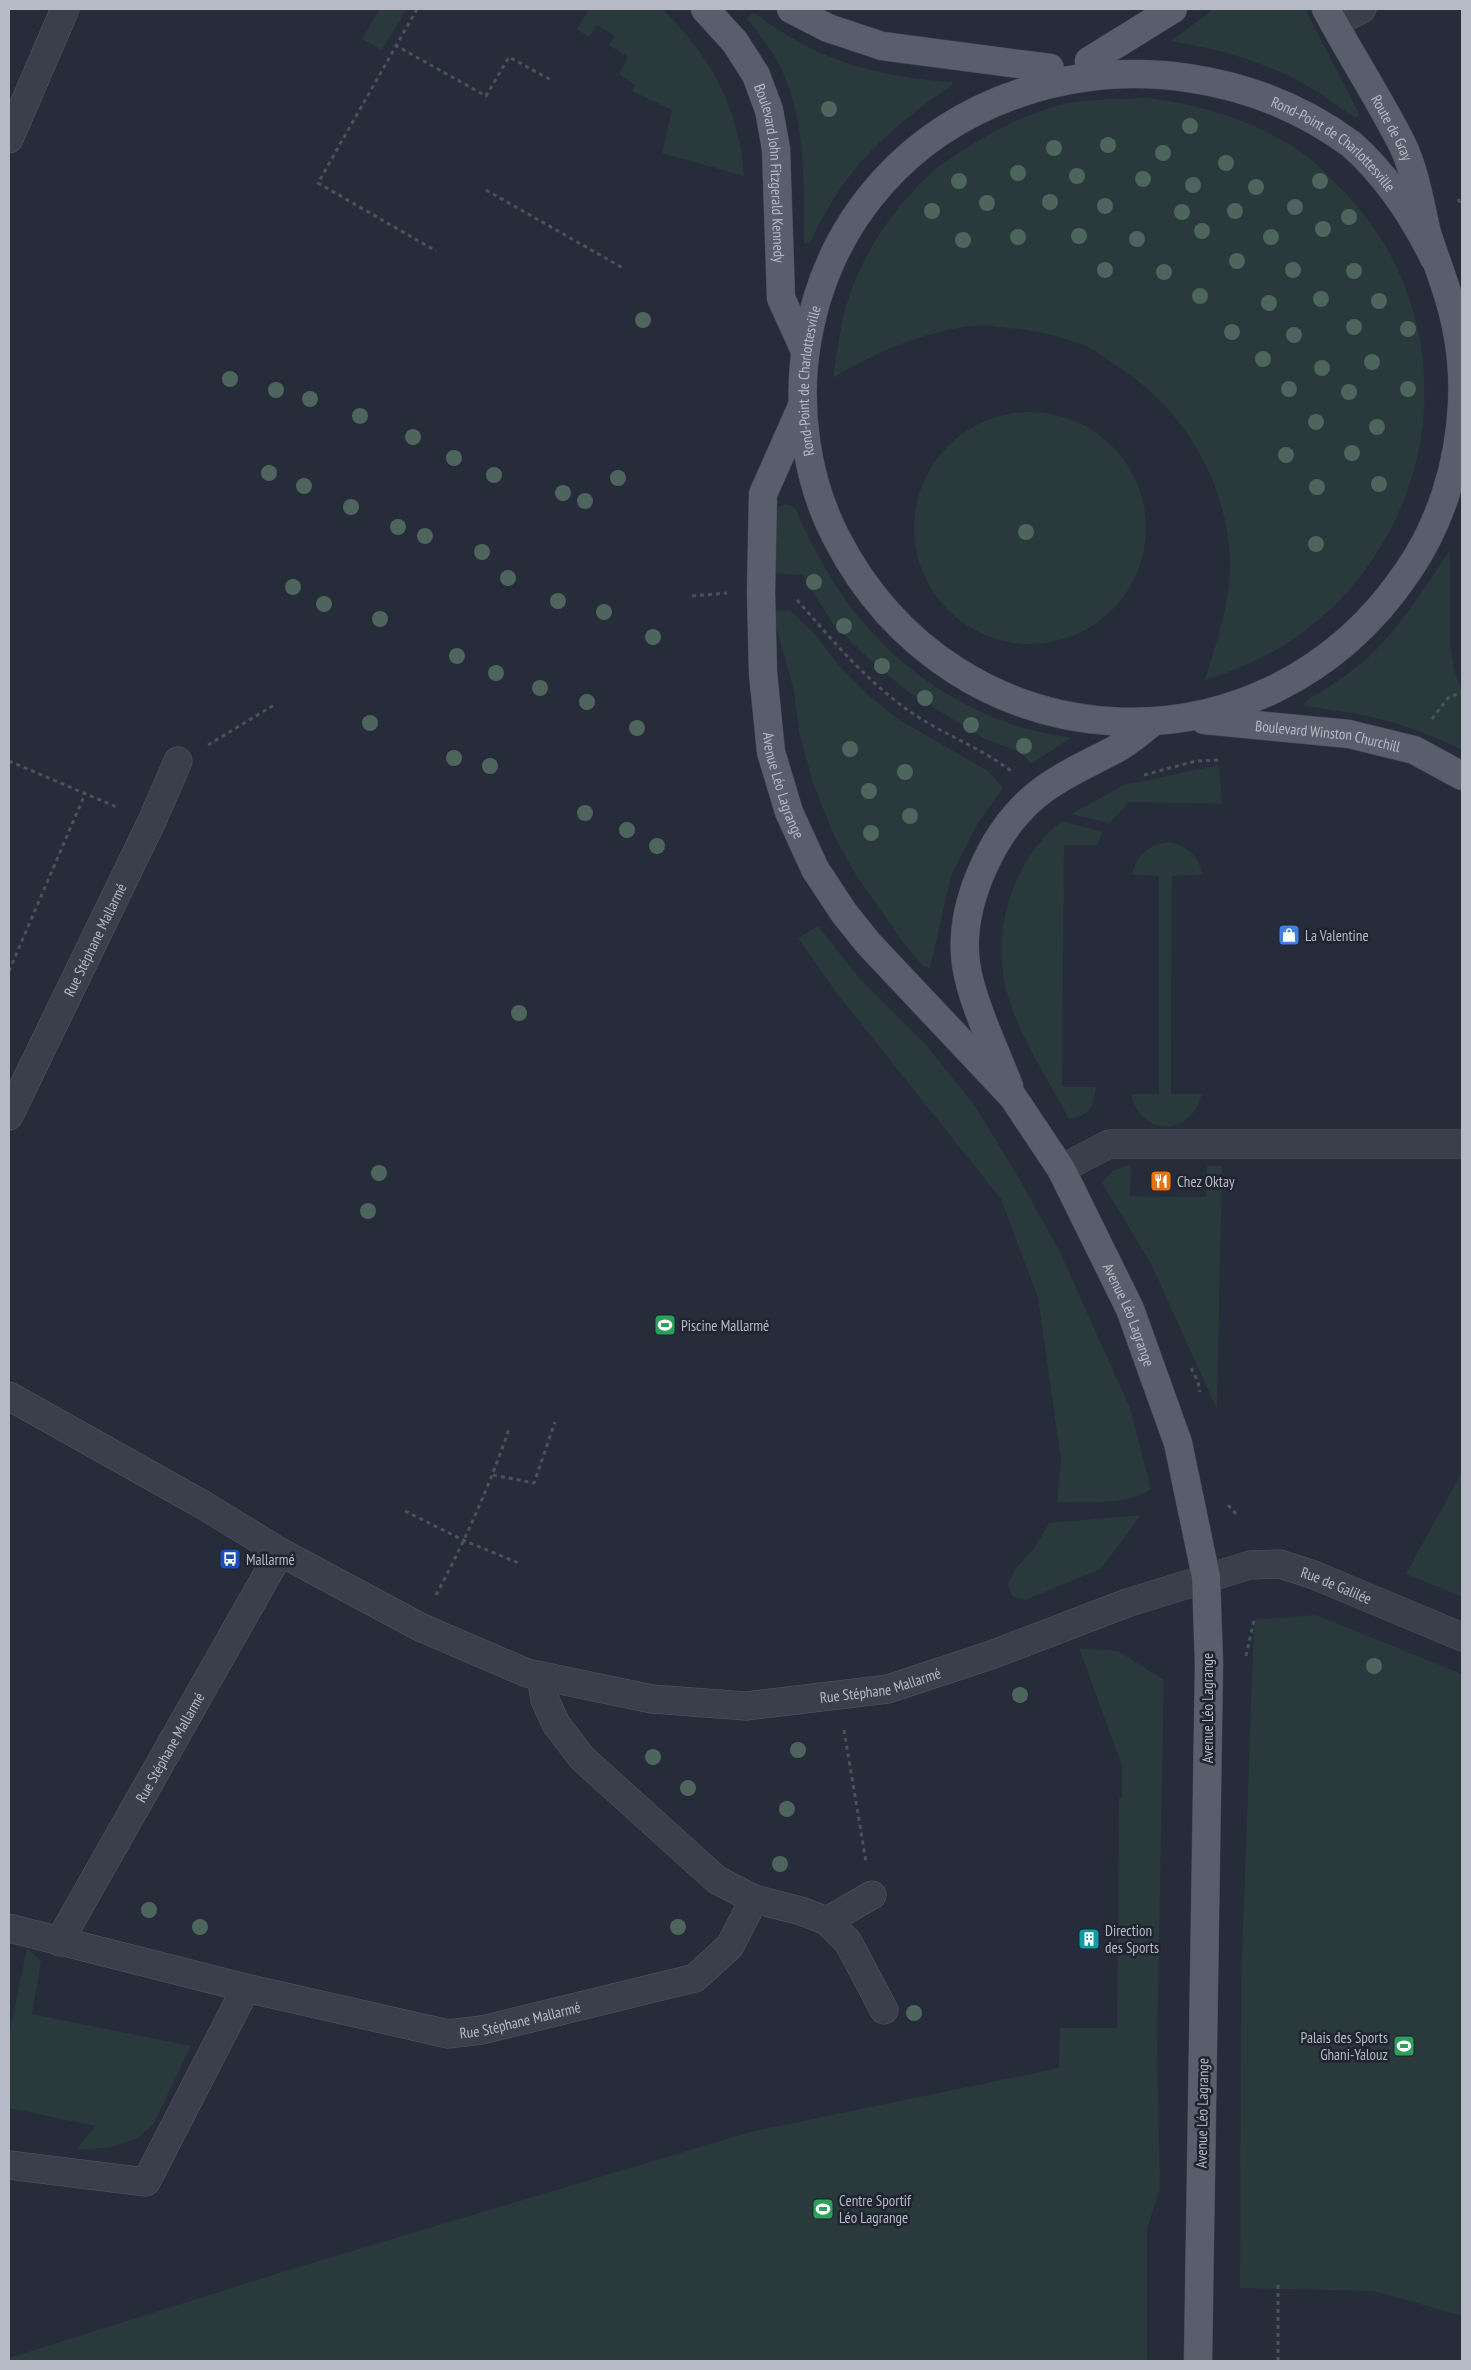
<svg xmlns="http://www.w3.org/2000/svg" width="1471" height="2370" viewBox="0 0 1471 2370" font-family="'PT Sans Narrow',sans-serif">
<rect width="100%" height="100%" fill="#262c3a"/>
<g fill="#29393c">
<path d="M 380,9 L 407,9 L 382,50 L 362,39 Z"/>
<path d="M 586,9 L 662,9 C 710,54 740,110 744,176 L 662,153 L 672,110 L 632,91 L 635,85 L 619,74 L 628,57 L 609,45 L 615,36 L 597,25 L 589,37 L 577,29 L 588,10 Z"/>
<path d="M 1214,9 L 1305,9 L 1360,115 L 1355,118 C 1337,106 1319,92 1300,82 C 1260,60 1216,49 1171,41 Z"/>
<path d="M 753,12 C 818,61 871,76 951,82 L 953,85 C 920,107 887,132 861,162 C 840,186 823,215 809,244 L 804,243 C 804,188 806,132 786,80 C 777,57 762,37 747,19 Z"/>
<path d="M 1146,98 C 1202,104 1255,121 1303,153 C 1314,161 1324,172 1334,182 C 1435,276 1453,429 1381,546 C 1341,613 1280,658 1205,680 C 1216,643 1230,604 1230,565 C 1229,483 1183,407 1114,364 C 1105,358 1095,350 1085,346 C 1061,336 1034,330 1008,328 C 996,327 982,324 970,326 C 920,333 876,352 833,378 C 836,358 839,337 843,318 C 857,259 895,202 942,164 C 951,157 963,151 973,144 C 1005,124 1044,106 1082,101 C 1103,99 1125,99 1146,98 Z"/>
<circle cx="1030" cy="528" r="116"/>
<path d="M 785,504 L 791,505 L 796,510 C 841,613 904,685 1011,724 C 1030,731 1051,733 1071,738 L 1031,764 L 1020,752 L 985,739 L 907,691 L 869,659 L 833,624 L 802,575 L 773,573 L 774,514 L 778,507 Z"/>
<path d="M 1450,550 L 1450,641 L 1454,670 L 1462,691 L 1462,750 C 1407,722 1364,714 1304,706 L 1303,703 C 1327,688 1351,673 1372,654 C 1403,623 1426,586 1450,550 Z"/>
<path d="M 790,610 L 815,634 L 839,666 L 867,694 L 898,719 L 988,771 L 1003,788 L 978,823 L 951,876 L 930,968 L 923,966 L 902,941 L 856,875 L 834,836 L 813,783 L 799,732 L 794,691 L 772,611 Z"/>
<path d="M 1219,765 L 1222,804 L 1129,802 L 1110,823 L 1071,814 L 1124,785 Z"/>
<path d="M 1062,821 L 1102,832 L 1098,845 L 1064,845 L 1062,1087 L 1096,1087 C 1095,1106 1088,1117 1069,1119 C 1051,1085 1026,1046 1013,1011 C 987,946 1006,865 1062,821 Z"/>
<path d="M 1170,842 C 1189,847 1198,856 1203,875 L 1172,876 L 1171,1094 L 1202,1094 C 1191,1137 1141,1138 1131,1094 L 1159,1094 L 1159,876 L 1132,875 C 1137,854 1148,845 1170,842 Z"/>
<path d="M 818,926 L 860,979 L 926,1045 L 975,1106 L 1020,1180 L 1060,1252 L 1130,1408 L 1151,1489 C 1126,1507 1086,1501 1057,1502 L 1061,1461 L 1038,1298 L 1001,1199 L 838,995 L 798,938 Z"/>
<path d="M 1131,1164 L 1130,1196 L 1206,1197 L 1207,1166 L 1222,1166 L 1217,1409 L 1150,1262 L 1102,1183 L 1112,1171 Z"/>
<path d="M 1462,1472 L 1462,1597 L 1406,1574 Z"/>
<path d="M 1141,1515 L 1101,1569 L 1025,1600 L 1012,1596 L 1008,1584 L 1015,1569 L 1033,1550 L 1049,1523 Z"/>
<path d="M 1316,1615 L 1462,1674 L 1462,2316 L 1374,2291 L 1240,2288 L 1241,1984 L 1254,1620 Z"/>
<path d="M 1079,1648 L 1118,1651 L 1164,1680 L 1157,2048 L 1160,2189 L 1147,2229 L 1147,2361 L 9,2361 L 9,2358 L 292,2269 L 750,2132 L 1059,2068 L 1060,2028 L 1117,2028 L 1119,1798 L 1122,1797 L 1122,1766 Z"/>
<path d="M 27,1948 L 41,1961 L 32,2014 L 191,2046 L 153,2125 L 136,2139 L 108,2148 L 77,2149 L 95,2126 L 9,2108 L 9,2035 Z"/>
</g>
<g fill="none" stroke-linecap="round" stroke-linejoin="round">
<g stroke="#525763" stroke-width="29">
<g id="minor">
<path d="M 1334,23 L 1362,9"/>
<path d="M 9,139 L 65,9"/>
<path id="s1" d="M 9,1116 L 152,821 L 178,761"/>
<path d="M 1061,1169 L 1109,1144 L 1462,1144"/>
<path id="s2" d="M 9,1396 L 205,1506 L 280,1552 L 420,1627 L 527,1673 L 652,1699 L 746,1706 L 888,1689 L 991,1655 L 1127,1603 L 1250,1565 L 1280,1564 L 1314,1575 L 1462,1637"/>
<path d="M 541,1676 L 545,1700 L 556,1724 L 582,1758 L 717,1880 L 754,1899 L 801,1911 L 827,1921 L 848,1942 L 884,2010"/>
<path d="M 827,1921 L 872,1895"/>
<path id="s3" d="M 9,1928 L 246,1988 L 448,2034 L 482,2030 L 695,1978 L 730,1946 L 754,1899"/>
<path id="s4" d="M 59,1942 L 280,1552"/>
<path d="M 9,2165 L 146,2182 L 246,1988"/>
</g>
</g>
<g stroke="#434854" stroke-width="29">
<g id="major">
<path id="s5" d="M 705,9 L 735,42 L 756,75 L 769,110 L 776,149 L 781,298 L 805,351"/>
<path d="M 791,9 L 828,28 L 882,46 L 1050,68"/>
<path id="s6" d="M 1326,9 C 1350,54 1378,97 1401,142 C 1415,169 1420,204 1427,233 C 1433,252 1440,270 1446,289 C 1458,325 1464,367 1462,405 C 1459,464 1441,523 1408,571 C 1264,786 954,768 836,537 C 806,479 796,406 807,342 C 850,85 1154,0 1351,144 C 1387,176 1413,215 1434,258"/>
<path d="M 1089,61 L 1173,9"/>
<path id="s7" d="M 802,406 L 763,494 L 761,592 L 763,673 L 771,752 L 789,812 L 815,869 L 844,913 L 868,943 L 1013,1097 L 1061,1169 L 1130,1309 L 1178,1443 L 1206,1577 L 1209,1664 L 1198,2361"/>
<path id="s8" d="M 1204,720 L 1349,734 L 1414,750 L 1462,776"/>
<path d="M 1009,1086 C 995,1050 971,1000 966,964 C 958,907 991,834 1034,797 C 1059,776 1088,764 1116,749 C 1129,742 1141,731 1153,722"/>
</g>
</g>
<g stroke="#465459" stroke-width="3" stroke-dasharray="4 4" stroke-linecap="butt">
<path d="M 417,9 L 318,183 L 436,251"/>
<path d="M 395,45 L 486,96 L 509,57 L 553,81"/>
<path d="M 486,190 L 623,268"/>
<path d="M 1458,199 L 1462,207"/>
<path d="M 692,596 L 727,593"/>
<path d="M 797,600 C 833,641 867,682 912,713 C 944,735 980,747 1011,771"/>
<path d="M 1432,719 L 1448,698 L 1462,692"/>
<path d="M 208,745 L 274,705"/>
<path d="M 9,761 L 119,808"/>
<path d="M 1144,775 L 1196,761 L 1221,760"/>
<path d="M 9,971 L 85,794"/>
<path d="M 1191,1368 L 1198,1382 L 1200,1392"/>
<path d="M 493,1475 L 534,1483 L 555,1422"/>
<path d="M 1228,1505 L 1237,1515"/>
<path d="M 405,1511 L 465,1541 L 521,1564"/>
<path d="M 436,1595 C 465,1541 489,1487 509,1429"/>
<path d="M 1246,1656 L 1254,1620"/>
<path d="M 844,1730 L 866,1862"/>
<path d="M 1278,2361 L 1278,2283"/>
</g>
<use href="#minor" stroke="#3a3f4b" stroke-width="28"/>
<use href="#major" stroke="#585e6b" stroke-width="28"/>
</g>
<g fill="#4e655e">
<circle cx="829" cy="109" r="8"/>
<circle cx="1190" cy="126" r="8"/>
<circle cx="1108" cy="145" r="8"/>
<circle cx="1054" cy="148" r="8"/>
<circle cx="1163" cy="153" r="8"/>
<circle cx="1226" cy="163" r="8"/>
<circle cx="1018" cy="173" r="8"/>
<circle cx="1077" cy="176" r="8"/>
<circle cx="1143" cy="179" r="8"/>
<circle cx="959" cy="181" r="8"/>
<circle cx="1320" cy="181" r="8"/>
<circle cx="1193" cy="185" r="8"/>
<circle cx="1256" cy="187" r="8"/>
<circle cx="1050" cy="202" r="8"/>
<circle cx="987" cy="203" r="8"/>
<circle cx="1105" cy="206" r="8"/>
<circle cx="1295" cy="207" r="8"/>
<circle cx="932" cy="211" r="8"/>
<circle cx="1235" cy="211" r="8"/>
<circle cx="1182" cy="212" r="8"/>
<circle cx="1349" cy="217" r="8"/>
<circle cx="1323" cy="229" r="8"/>
<circle cx="1202" cy="231" r="8"/>
<circle cx="1079" cy="236" r="8"/>
<circle cx="1018" cy="237" r="8"/>
<circle cx="1271" cy="237" r="8"/>
<circle cx="1137" cy="239" r="8"/>
<circle cx="963" cy="240" r="8"/>
<circle cx="1237" cy="261" r="8"/>
<circle cx="1105" cy="270" r="8"/>
<circle cx="1293" cy="270" r="8"/>
<circle cx="1354" cy="271" r="8"/>
<circle cx="1164" cy="272" r="8"/>
<circle cx="1200" cy="296" r="8"/>
<circle cx="1321" cy="299" r="8"/>
<circle cx="1379" cy="301" r="8"/>
<circle cx="1269" cy="303" r="8"/>
<circle cx="643" cy="320" r="8"/>
<circle cx="1354" cy="327" r="8"/>
<circle cx="1408" cy="329" r="8"/>
<circle cx="1232" cy="332" r="8"/>
<circle cx="1294" cy="335" r="8"/>
<circle cx="1263" cy="359" r="8"/>
<circle cx="1372" cy="362" r="8"/>
<circle cx="1322" cy="368" r="8"/>
<circle cx="230" cy="379" r="8"/>
<circle cx="1289" cy="389" r="8"/>
<circle cx="1408" cy="389" r="8"/>
<circle cx="276" cy="390" r="8"/>
<circle cx="1349" cy="392" r="8"/>
<circle cx="310" cy="399" r="8"/>
<circle cx="360" cy="416" r="8"/>
<circle cx="1316" cy="422" r="8"/>
<circle cx="1377" cy="427" r="8"/>
<circle cx="413" cy="437" r="8"/>
<circle cx="1352" cy="453" r="8"/>
<circle cx="1286" cy="455" r="8"/>
<circle cx="454" cy="458" r="8"/>
<circle cx="269" cy="473" r="8"/>
<circle cx="494" cy="475" r="8"/>
<circle cx="618" cy="478" r="8"/>
<circle cx="1379" cy="484" r="8"/>
<circle cx="304" cy="486" r="8"/>
<circle cx="1317" cy="487" r="8"/>
<circle cx="563" cy="493" r="8"/>
<circle cx="585" cy="501" r="8"/>
<circle cx="351" cy="507" r="8"/>
<circle cx="398" cy="527" r="8"/>
<circle cx="1026" cy="532" r="8"/>
<circle cx="425" cy="536" r="8"/>
<circle cx="1316" cy="544" r="8"/>
<circle cx="482" cy="552" r="8"/>
<circle cx="508" cy="578" r="8"/>
<circle cx="814" cy="582" r="8"/>
<circle cx="293" cy="587" r="8"/>
<circle cx="558" cy="601" r="8"/>
<circle cx="324" cy="604" r="8"/>
<circle cx="604" cy="612" r="8"/>
<circle cx="380" cy="619" r="8"/>
<circle cx="844" cy="626" r="8"/>
<circle cx="653" cy="637" r="8"/>
<circle cx="457" cy="656" r="8"/>
<circle cx="882" cy="666" r="8"/>
<circle cx="496" cy="673" r="8"/>
<circle cx="540" cy="688" r="8"/>
<circle cx="925" cy="698" r="8"/>
<circle cx="587" cy="702" r="8"/>
<circle cx="370" cy="723" r="8"/>
<circle cx="971" cy="725" r="8"/>
<circle cx="637" cy="728" r="8"/>
<circle cx="1024" cy="746" r="8"/>
<circle cx="850" cy="749" r="8"/>
<circle cx="454" cy="758" r="8"/>
<circle cx="490" cy="766" r="8"/>
<circle cx="905" cy="772" r="8"/>
<circle cx="869" cy="791" r="8"/>
<circle cx="585" cy="813" r="8"/>
<circle cx="910" cy="816" r="8"/>
<circle cx="627" cy="830" r="8"/>
<circle cx="871" cy="833" r="8"/>
<circle cx="657" cy="846" r="8"/>
<circle cx="519" cy="1013" r="8"/>
<circle cx="379" cy="1173" r="8"/>
<circle cx="368" cy="1211" r="8"/>
<circle cx="1374" cy="1666" r="8"/>
<circle cx="1020" cy="1695" r="8"/>
<circle cx="798" cy="1750" r="8"/>
<circle cx="653" cy="1757" r="8"/>
<circle cx="688" cy="1788" r="8"/>
<circle cx="787" cy="1809" r="8"/>
<circle cx="780" cy="1864" r="8"/>
<circle cx="149" cy="1910" r="8"/>
<circle cx="200" cy="1927" r="8"/>
<circle cx="678" cy="1927" r="8"/>
<circle cx="914" cy="2013" r="8"/>
</g>
<defs>
<g id="shop-square" transform="scale(1.125)"><rect x="-9" y="-9" width="18" height="18" rx="4" fill="#3f7fe0" stroke="#1f2430"/><path d="M-5-2.5h2.3a2.7 3.5 0 0 1 5.4 0H5L5.5 6h-11ZM-1.5-2.5h3a1.5 2.3 0 0 0-3 0Z" fill="#fff"/></g>
<g id="restaurant-square" transform="scale(1.125)"><rect x="-9" y="-9" width="18" height="18" rx="4" fill="#e8710a" stroke="#1f2430"/><path d="M-5-6h1v4h1v-4h1v4h1v-4h1v5L-1.5 .5V6h-2V.5L-5-1ZM5-6V6H3V1.5H1.5Q1.5-4 5-6Z" fill="#fff"/></g>
<g id="stadium-square" transform="scale(1.125)"><rect x="-9" y="-9" width="18" height="18" rx="4" fill="#2e9e5b" stroke="#1f2430"/><path d="M0-5a6.5 5 0 1 0 0 10a6.5 5 0 1 0 0-10ZM-3.5-1.8h7v3.6h-7Z" fill="#fff"/></g>
<g id="bus-square" transform="scale(1.125)"><rect x="-9" y="-9" width="18" height="18" rx="4" fill="#1a4fb4" stroke="#1f2430"/><path d="M-5-6H5V4H4V6H2V4H-2V6H-4V4H-5ZM-3.5-4V0h7V-4ZM-3.5 1.2v1.5H-2V1.2ZM2 1.2v1.5H3.5V1.2Z" fill="#fff"/></g>
<g id="building-square" transform="scale(1.125)"><rect x="-9" y="-9" width="18" height="18" rx="4" fill="#0f9aa8" stroke="#1f2430"/><path d="M-4-6H4V6H1V3H-1V6H-4ZM-2.5-4.3h1.7v1.8h-1.7ZM.8-4.3h1.7v1.8H.8ZM-2.5-1h1.7V.8h-1.7ZM.8-1h1.7V.8H.8Z" fill="#fff"/></g>
</defs>
<g fill-rule="evenodd">
<use href="#shop-square" x="1289" y="935"/>
<use href="#restaurant-square" x="1161" y="1181"/>
<use href="#stadium-square" x="665" y="1325"/>
<use href="#bus-square" x="230" y="1559"/>
<use href="#building-square" x="1089" y="1939"/>
<use href="#stadium-square" x="1404" y="2046"/>
<use href="#stadium-square" x="823" y="2209"/>
</g>
<g text-anchor="middle" dominant-baseline="central" stroke-width="5" stroke-linejoin="round" paint-order="stroke">
<g font-size="15" fill="#b5bac6" stroke="#1f2430">
<text stroke="none"><textPath href="#s6" startOffset="136">Route de Gray</textPath></text>
<text stroke="none"><textPath href="#s6" startOffset="2175">Rond-Point de Charlottesville</textPath></text>
<text stroke="none"><textPath href="#s5" startOffset="184">Boulevard John Fitzgerald Kennedy</textPath></text>
<text stroke="none"><textPath href="#s6" startOffset="1458">Rond-Point de Charlottesville</textPath></text>
<text stroke="none"><textPath href="#s8" startOffset="125">Boulevard Winston Churchill</textPath></text>
<text stroke="none"><textPath href="#s7" startOffset="390">Avenue Léo Lagrange</textPath></text>
<text stroke="none"><textPath href="#s1" startOffset="196">Rue Stéphane Mallarmé</textPath></text>
<text stroke="none"><textPath href="#s7" startOffset="1030">Avenue Léo Lagrange</textPath></text>
<text stroke="none"><textPath href="#s2" startOffset="1426">Rue de Galilée</textPath></text>
<text stroke="none"><textPath href="#s2" startOffset="946">Rue Stéphane Mallarmé</textPath></text>
<text transform="translate(1207 1708) rotate(-90)">Avenue Léo Lagrange</text>
<text stroke="none"><textPath href="#s4" startOffset="224">Rue Stéphane Mallarmé</textPath></text>
<text stroke="none"><textPath href="#s3" startOffset="525">Rue Stéphane Mallarmé</textPath></text>
<text transform="translate(1202 2113) rotate(-89)">Avenue Léo Lagrange</text>
</g>
<g font-size="15" fill="#b5bac6" stroke="#1f2430" text-anchor="start">
<text x="1305" y="935">La Valentine</text>
<text x="1177" y="1181">Chez Oktay</text>
<text x="681" y="1325">Piscine Mallarmé</text>
<text x="246" y="1559">Mallarmé</text>
<text x="1105" y="1930">Direction<tspan x="1105" dy="17">des Sports</tspan></text>
<text x="1388" y="2037" text-anchor="end">Palais des Sports<tspan x="1388" dy="17">Ghani-Yalouz</tspan></text>
<text x="839" y="2200">Centre Sportif<tspan x="839" dy="17">Léo Lagrange</tspan></text>
</g>
</g>
<rect width="1471" height="2370" fill="none" stroke="#b5bac6" stroke-width="20"/>
</svg>
